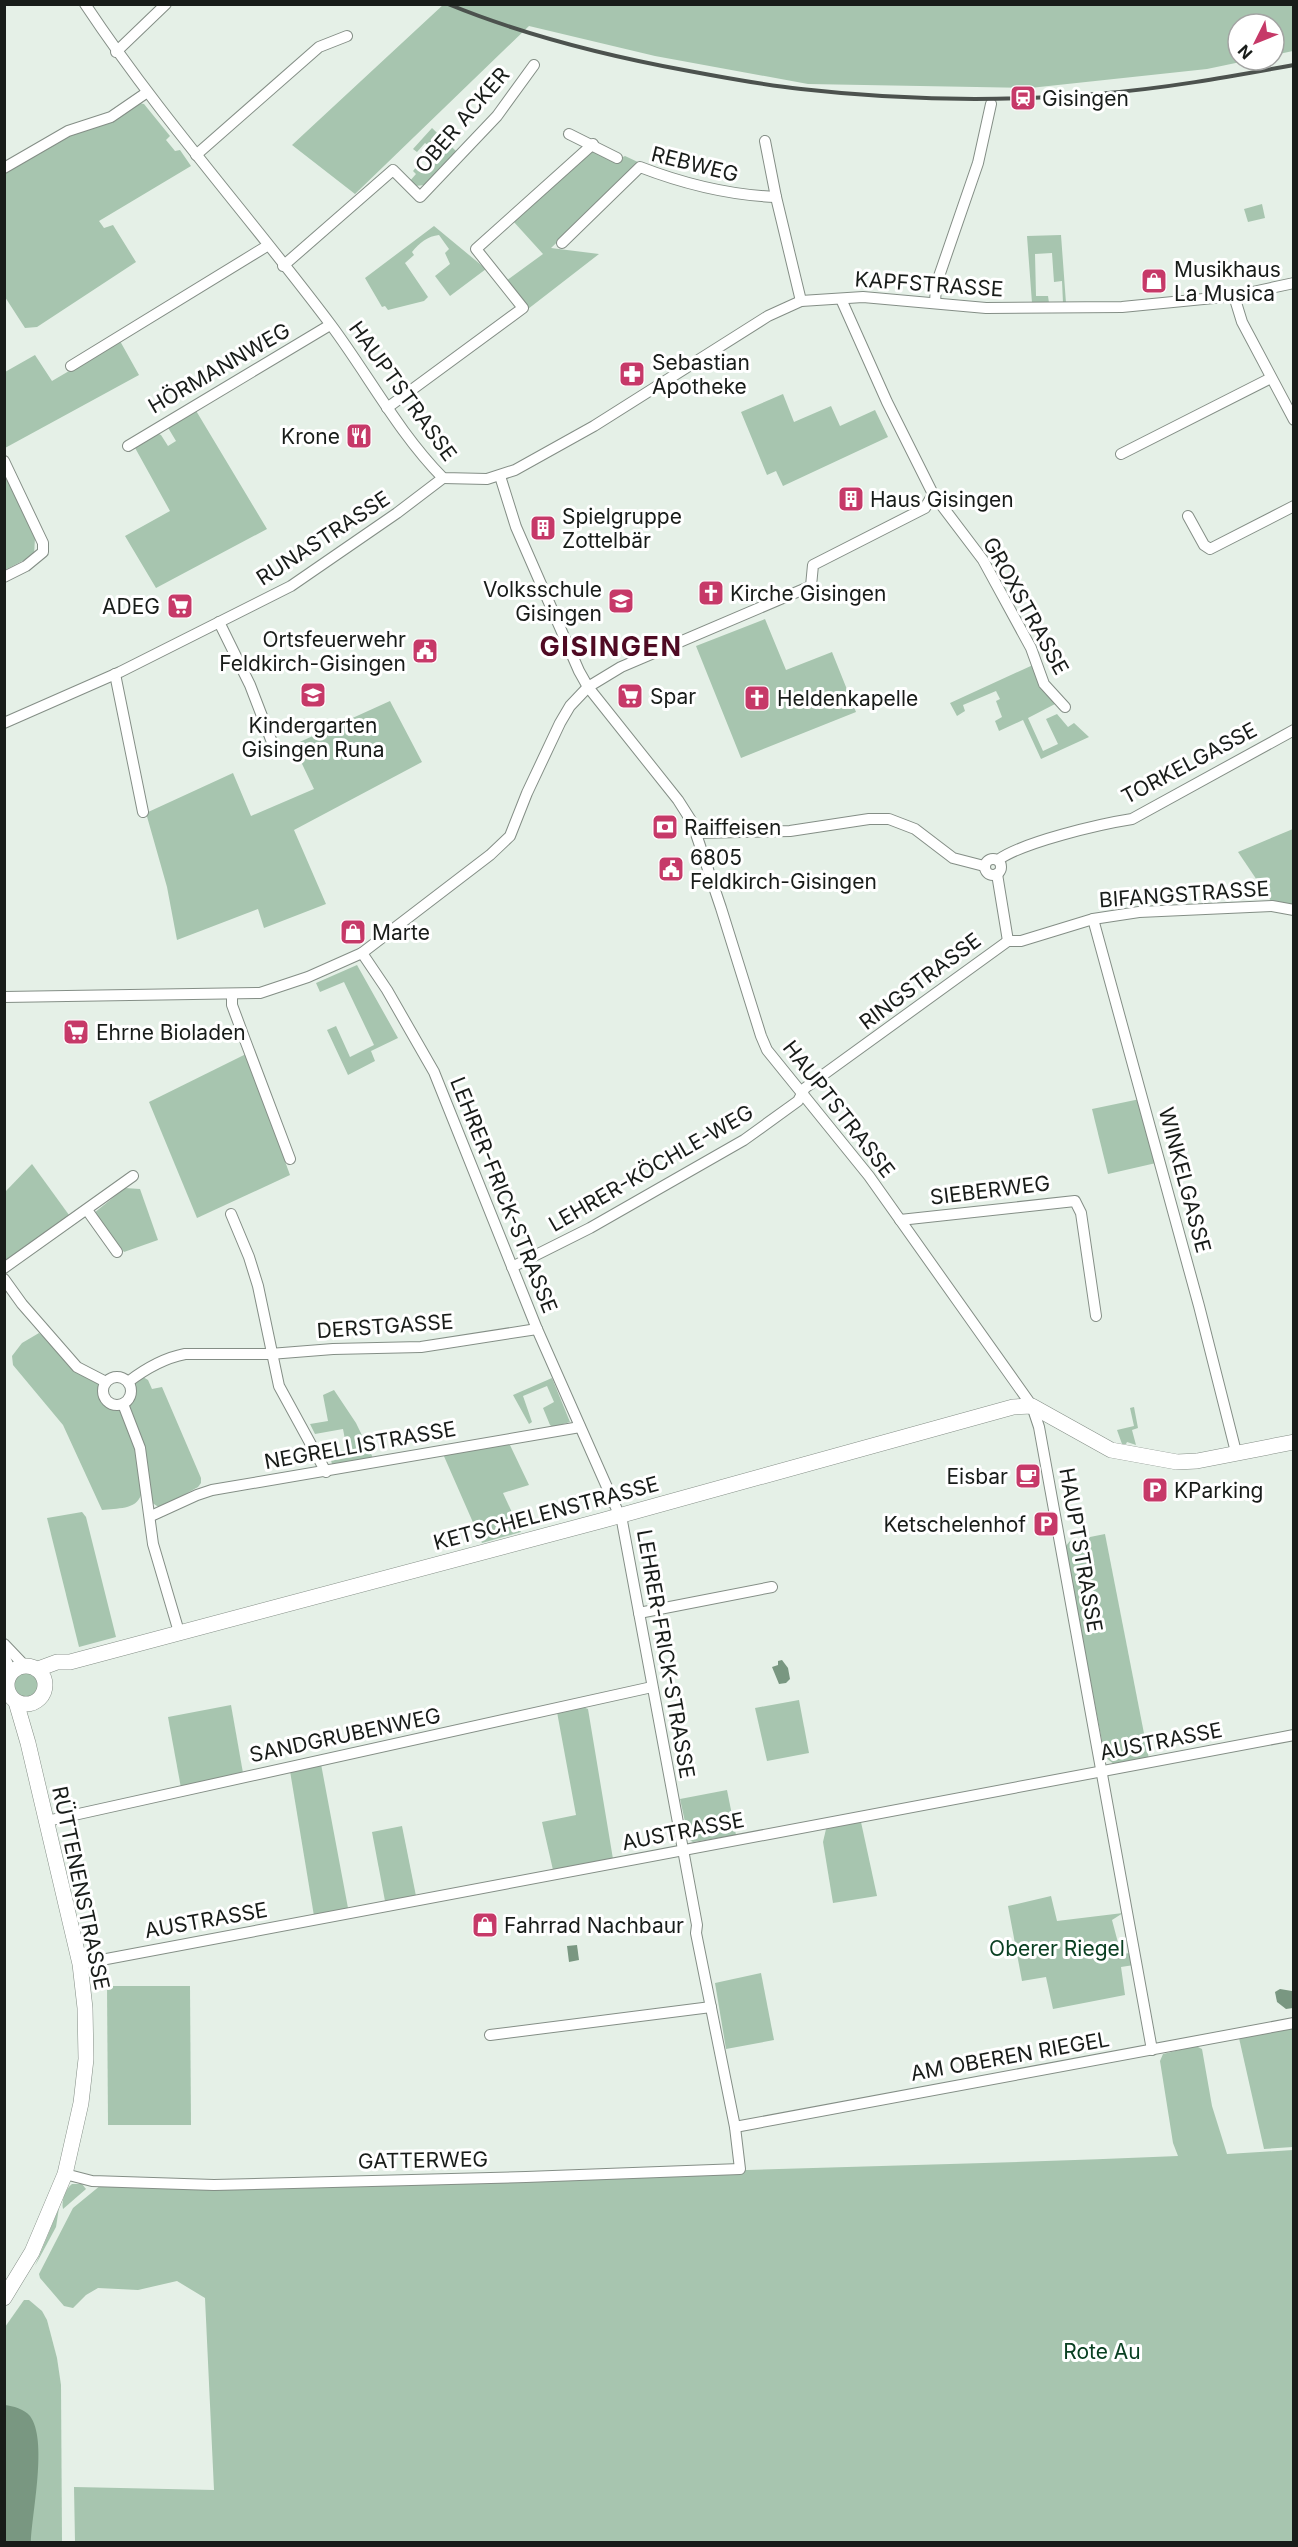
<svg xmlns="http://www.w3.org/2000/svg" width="1298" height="2547" viewBox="0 0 1298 2547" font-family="Inter,sans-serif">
<rect width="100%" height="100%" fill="#e5f0e7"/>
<g fill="#a7c5af">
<path d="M 444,4 L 1293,5 L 1293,51 L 1274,55 L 1274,24 L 1238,24 L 1238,60 L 1250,60 L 1207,69 L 1030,88 L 808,84 L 655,56 L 529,26 L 355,194 L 292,145 Z"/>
<path d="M 139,103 L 144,104 L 170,136 L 166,140 L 175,151 L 180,150 L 191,166 L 99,221 L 104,228 L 113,225 L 136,262 L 37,327 L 25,328 L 5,297 L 4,173 L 74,132 Z"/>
<path d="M 432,128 L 457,152 L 425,185 L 415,186 L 409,182 L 416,174 L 413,171 L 419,164 L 427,171 L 446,151 L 434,140 L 429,146 L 425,143 L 417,152 L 413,149 Z"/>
<path d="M 594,151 L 616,160 L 625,156 L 640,163 L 551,248 L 599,254 L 528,309 L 506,281 L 543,254 L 513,221 L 585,155 Z"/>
<path d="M 1262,204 L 1265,218 L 1248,222 L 1244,209 Z"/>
<path d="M 434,226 L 486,269 L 450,296 L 435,276 L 450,264 L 445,253 L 449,249 L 439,235 C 428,236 419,243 412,252 L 414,255 L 405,263 L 428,297 L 424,301 L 388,310 L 385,306 L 382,307 L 365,278 Z"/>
<path d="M 1061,235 L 1066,303 L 1063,303 L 1062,281 L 1054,282 L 1052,253 L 1035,254 L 1036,296 L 1048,296 L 1049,303 L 1032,303 L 1027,236 Z"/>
<path d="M 120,341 L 139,375 L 5,448 L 5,372 L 35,355 L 52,381 Z"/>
<path d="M 783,394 L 794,422 L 831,406 L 840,426 L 875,410 L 888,437 L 783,486 L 776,471 L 767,475 L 741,412 Z"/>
<path d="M 195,409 L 267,529 L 156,588 L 125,536 L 170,511 L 134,446 L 155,432 L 161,435 L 168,446 L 176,441 L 167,426 Z"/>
<path d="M 4,473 L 35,538 L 34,555 L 5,570 Z"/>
<path d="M 765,619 L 786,670 L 832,652 L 856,712 L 741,758 L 696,646 Z"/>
<path d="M 1033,665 L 1038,683 L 1055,704 L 1028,718 L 1043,751 L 1058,744 L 1046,719 L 1057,714 L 1068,727 L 1074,723 L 1089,737 L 1041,759 L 1023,720 L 999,731 L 995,721 L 1002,717 L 996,701 L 1000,699 L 996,691 L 963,705 L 965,711 L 957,716 L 950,703 Z"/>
<path d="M 390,701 L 422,762 L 294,830 L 326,904 L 264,928 L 258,909 L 177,940 L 167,887 L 146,813 L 233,773 L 251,816 L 314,789 L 293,745 Z"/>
<path d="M 1293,829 L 1293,906 L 1271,901 L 1238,852 Z"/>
<path d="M 357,965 L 398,1038 L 371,1051 L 375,1061 L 348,1075 L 327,1030 L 336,1026 L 350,1057 L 374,1045 L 344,982 L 320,992 L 316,983 Z"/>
<path d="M 246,1054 L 290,1175 L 197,1218 L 149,1102 Z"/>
<path d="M 1140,1099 L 1156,1163 L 1108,1174 L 1092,1109 Z"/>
<path d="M 32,1164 L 69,1215 L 4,1265 L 5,1192 Z"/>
<path d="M 125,1188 L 140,1189 L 158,1240 L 124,1252 L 94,1213 Z"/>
<path d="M 39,1333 L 101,1383 C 97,1398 104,1411 121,1411 L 136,1447 L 141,1495 C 136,1510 117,1508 102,1510 L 63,1425 L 13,1365 L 12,1356 L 22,1343 Z"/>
<path d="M 143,1377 L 148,1380 L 152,1389 L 162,1387 L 201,1478 L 201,1483 L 198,1487 L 160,1508 L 151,1502 L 128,1406 L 134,1393 L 133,1385 Z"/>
<path d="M 552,1378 L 570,1422 L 553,1427 L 550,1425 L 543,1408 L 554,1402 L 547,1386 L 523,1396 L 532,1422 L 529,1424 L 513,1395 Z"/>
<path d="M 334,1390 L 356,1423 L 373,1458 L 332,1464 L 329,1453 L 347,1450 L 343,1429 L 315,1434 L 310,1424 L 328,1421 L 323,1395 Z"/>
<path d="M 1134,1407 L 1138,1428 L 1132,1430 L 1136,1445 L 1127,1442 L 1126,1444 L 1122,1444 L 1117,1430 L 1134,1426 L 1130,1408 Z"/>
<path d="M 509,1443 L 529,1485 L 503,1493 L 521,1532 L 482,1543 L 443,1454 Z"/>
<path d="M 82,1512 L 86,1517 L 116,1637 L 79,1647 L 47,1518 Z"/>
<path d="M 1105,1534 L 1149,1759 L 1115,1765 L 1105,1757 L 1065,1547 L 1070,1541 Z"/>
<circle cx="26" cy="1685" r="13"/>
<path d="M 799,1700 L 809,1753 L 767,1761 L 755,1708 Z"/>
<path d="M 231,1705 L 243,1773 L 181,1788 L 168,1717 Z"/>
<path d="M 583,1707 L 588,1709 L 613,1859 L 553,1870 L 542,1822 L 576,1815 L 557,1712 Z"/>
<path d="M 321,1764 L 348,1908 L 314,1916 L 290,1771 Z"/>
<path d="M 727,1790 L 736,1835 L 693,1842 L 689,1840 L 680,1799 Z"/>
<path d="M 861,1822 L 877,1896 L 833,1903 L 823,1842 L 826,1829 Z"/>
<path d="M 402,1826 L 416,1896 L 385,1901 L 372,1832 Z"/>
<path d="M 1051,1896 L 1057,1921 L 1123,1913 L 1112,1920 L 1121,1954 L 1131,1953 L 1134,1965 L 1121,1967 L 1125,1995 L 1053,2009 L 1046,1977 L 1022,1981 L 1008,1906 Z"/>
<path d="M 761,1973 L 774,2040 L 726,2049 L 715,1983 Z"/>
<path d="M 107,1986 L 190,1986 L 191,2125 L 108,2125 Z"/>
<path d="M 1293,2026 L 1293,2147 L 1264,2149 L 1239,2038 Z"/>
<path d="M 1196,2046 L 1202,2049 L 1212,2106 L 1227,2154 L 1293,2150 L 1293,2542 L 75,2542 L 74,2487 L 214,2490 L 205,2298 L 177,2281 L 138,2290 L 98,2288 L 86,2295 L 73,2308 L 64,2306 L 40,2278 L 39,2274 L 73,2208 L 101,2185 C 256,2197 411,2182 566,2176 C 770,2168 974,2165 1178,2156 L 1173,2143 L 1160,2061 L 1163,2054 Z"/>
<path d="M 72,2184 L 82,2184 L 86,2189 L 63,2209 C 61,2202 65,2189 72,2184 Z"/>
<path d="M 59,2208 L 56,2227 L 35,2266 Z"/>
<path d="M 24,2300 L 29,2300 L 42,2311 L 47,2320 L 57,2358 L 61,2385 L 62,2542 L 5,2542 L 5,2327 Z"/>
</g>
<g fill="#799781">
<path d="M 782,1660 L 788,1668 L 790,1679 L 786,1683 L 779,1684 L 772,1667 L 778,1665 L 778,1661 Z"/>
<path d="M 577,1945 L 579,1960 L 569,1962 L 567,1946 Z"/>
<path d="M 1280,1989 L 1292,1991 L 1293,2008 L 1286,2009 L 1277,2002 L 1275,1992 Z"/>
<path d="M 5,2405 C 13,2406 24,2409 30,2416 C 48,2440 32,2512 31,2542 L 5,2542 Z"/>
</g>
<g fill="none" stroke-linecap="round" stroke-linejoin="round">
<g stroke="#848e86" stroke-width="12">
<g id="minor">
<path d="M 85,4 C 160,117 250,217 331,325 C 369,376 398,432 443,478 L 487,479 L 515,470 L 594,426 L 768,316 L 801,301 L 863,297 L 986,308 L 1122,307 L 1234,296 L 1294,283"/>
<path d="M 116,52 L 166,4"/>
<path d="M 569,134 L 617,158"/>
<path d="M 765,141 L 776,197 L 801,301"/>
<path d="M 196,155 L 319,47 L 347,36"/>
<path d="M 4,168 L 68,131 L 111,117 L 146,93"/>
<path d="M 562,243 L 640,167 C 684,184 728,195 776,197"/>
<path d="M 283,266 L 393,170 L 420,197 L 497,116 L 534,65"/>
<path d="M 1234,296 L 1242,322 L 1294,420"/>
<path d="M 841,299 L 887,402 L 933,494 L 983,560 L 1031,648 L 1044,684 L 1065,707"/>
<path d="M 935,303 L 936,285 L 978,163 L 991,104"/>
<path d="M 71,366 L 267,246"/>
<path d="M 387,408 L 523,308 L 476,249 L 593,144"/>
<path d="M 128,446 L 330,325"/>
<path d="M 1121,454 L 1271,378"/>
<path d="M 4,461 L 43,543 L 43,552 L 26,566 L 4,577"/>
<path d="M 500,476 L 516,527 L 579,671 L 588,687 L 678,800 L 692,822 L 721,908 L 761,1036 L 767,1050 L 869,1176 L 1032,1406 L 1039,1427 L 1152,2050"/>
<path d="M 1188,516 L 1204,545 L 1210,549 L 1294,506"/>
<path d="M 219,622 L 250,685 L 275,750"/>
<path d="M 115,674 L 143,812"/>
<path d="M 4,723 L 120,672 L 291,586 L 397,513 L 443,478"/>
<path d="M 697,833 L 790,831 L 869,819 L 889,819 L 915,829 L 953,858 L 984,866"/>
<circle cx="993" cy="867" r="8"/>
<path d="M 998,860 C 1023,842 1100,824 1132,819 L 1294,730"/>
<path d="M 997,874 L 1008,941"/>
<path d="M 1093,919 L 1199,1306 L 1236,1452"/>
<path d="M 1008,941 L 1021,941 L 1093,919 L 1139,912 L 1272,906 L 1294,910"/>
<path d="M 232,995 L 232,1005 L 245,1040 L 290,1159"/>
<path d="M 4,997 L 260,993 L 308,977 L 362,953 L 490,855 L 510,836 L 527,793 L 560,723 L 570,706 L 588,687 L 621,667 L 811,586 L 813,565 L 925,508 L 933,494"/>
<path d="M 87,1210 L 117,1252"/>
<path d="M 231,1214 L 249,1257 L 258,1286 L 279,1386 L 326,1472"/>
<path d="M 900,1220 L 1075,1201 L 1081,1213 L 1096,1316"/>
<path d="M 512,1267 L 590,1228 L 744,1140 L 798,1101 L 805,1088 L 1008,941"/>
<path d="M 4,1268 L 133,1176"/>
<path d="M 4,1279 L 22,1304 L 77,1367 L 106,1382"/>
<circle cx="117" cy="1391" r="14"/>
<path d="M 128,1382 C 145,1369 164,1358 185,1354 L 270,1354 L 333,1349 L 421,1347 L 537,1329"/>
<path d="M 123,1404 L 140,1448 L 153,1544 L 179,1632"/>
<path d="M 151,1516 L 197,1495 L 212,1490 L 580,1427"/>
<path d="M 639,1613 L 772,1587"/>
<path d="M 4,1644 L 24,1665"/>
<path d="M 4,1655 L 11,1672"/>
<path d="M 4,1682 L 7,1683"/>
<path d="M 47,1821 L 652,1687"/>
<path d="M 80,1964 L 1294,1735"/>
<path d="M 490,2035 L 711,2007"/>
<path d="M 735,2127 L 1294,2023"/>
<path d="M 65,2174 L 92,2181 L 214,2185 L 526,2177 L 740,2169 L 735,2127 L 696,1933 L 697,1925 L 622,1521 L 537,1329 L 434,1072 L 387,990 L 362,953"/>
</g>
</g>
<g stroke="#848e86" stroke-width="16">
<g id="secondary">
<circle cx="26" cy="1685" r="19"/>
<path d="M 38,1669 L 57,1662 L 70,1662 L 604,1520 L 1013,1407 L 1032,1406 L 1111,1450 L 1177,1462 L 1197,1461 L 1294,1442"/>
<path d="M 4,2298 L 32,2252 L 65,2174 L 81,2103 L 86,2059 L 85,2008 L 80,1964 L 28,1743 L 16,1702"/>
</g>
</g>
<use href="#minor" stroke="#fff" stroke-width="10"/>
<use href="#secondary" stroke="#fff" stroke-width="15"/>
<path stroke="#4c524e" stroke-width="4" d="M 448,4 C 526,36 607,56 689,71 C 726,78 763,85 801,89 C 898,100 999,102 1096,94 C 1162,89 1228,77 1294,65"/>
</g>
<defs>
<g id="station-square" transform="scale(1.35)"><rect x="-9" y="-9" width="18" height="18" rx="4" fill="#c63968" stroke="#fff"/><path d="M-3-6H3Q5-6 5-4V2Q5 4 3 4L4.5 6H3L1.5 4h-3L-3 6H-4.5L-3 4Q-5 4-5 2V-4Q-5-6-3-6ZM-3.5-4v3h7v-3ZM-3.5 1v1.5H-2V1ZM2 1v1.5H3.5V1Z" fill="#fff"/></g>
<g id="shop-square" transform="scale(1.35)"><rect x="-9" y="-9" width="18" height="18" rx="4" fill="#c63968" stroke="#fff"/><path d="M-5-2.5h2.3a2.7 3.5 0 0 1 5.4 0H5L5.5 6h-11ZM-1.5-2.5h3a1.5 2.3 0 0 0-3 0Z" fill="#fff"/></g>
<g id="pharmacy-square" transform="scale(1.35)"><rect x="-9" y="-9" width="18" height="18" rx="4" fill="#c63968" stroke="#fff"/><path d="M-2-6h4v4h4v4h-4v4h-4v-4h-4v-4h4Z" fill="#fff"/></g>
<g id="restaurant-square" transform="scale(1.35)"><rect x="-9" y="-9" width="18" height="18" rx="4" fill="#c63968" stroke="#fff"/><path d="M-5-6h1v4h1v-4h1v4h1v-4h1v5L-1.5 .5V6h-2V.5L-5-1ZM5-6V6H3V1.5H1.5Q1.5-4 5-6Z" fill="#fff"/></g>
<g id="building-square" transform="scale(1.35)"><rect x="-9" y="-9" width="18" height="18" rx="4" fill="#c63968" stroke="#fff"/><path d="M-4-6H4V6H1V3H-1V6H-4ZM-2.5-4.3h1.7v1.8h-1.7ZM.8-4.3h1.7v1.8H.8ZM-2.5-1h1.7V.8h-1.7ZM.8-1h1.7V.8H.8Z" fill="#fff"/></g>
<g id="church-square" transform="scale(1.35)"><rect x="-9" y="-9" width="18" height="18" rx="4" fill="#c63968" stroke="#fff"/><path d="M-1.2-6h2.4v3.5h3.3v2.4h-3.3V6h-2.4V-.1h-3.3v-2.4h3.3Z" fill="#fff"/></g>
<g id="school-square" transform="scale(1.35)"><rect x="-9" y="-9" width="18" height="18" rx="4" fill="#c63968" stroke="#fff"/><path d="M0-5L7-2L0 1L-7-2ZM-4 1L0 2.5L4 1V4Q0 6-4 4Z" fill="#fff"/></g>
<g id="supermarket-square" transform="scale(1.35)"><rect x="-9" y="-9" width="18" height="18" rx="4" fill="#c63968" stroke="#fff"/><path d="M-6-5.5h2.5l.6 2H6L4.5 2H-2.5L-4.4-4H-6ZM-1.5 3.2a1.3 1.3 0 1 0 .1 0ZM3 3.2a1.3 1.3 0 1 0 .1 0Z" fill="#fff"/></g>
<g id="civic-square" transform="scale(1.35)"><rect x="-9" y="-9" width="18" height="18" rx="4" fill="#c63968" stroke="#fff"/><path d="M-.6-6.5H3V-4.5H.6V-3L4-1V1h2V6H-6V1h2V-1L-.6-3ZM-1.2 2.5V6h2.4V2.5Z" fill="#fff"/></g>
<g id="bank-square" transform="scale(1.35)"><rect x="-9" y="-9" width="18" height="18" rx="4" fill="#c63968" stroke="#fff"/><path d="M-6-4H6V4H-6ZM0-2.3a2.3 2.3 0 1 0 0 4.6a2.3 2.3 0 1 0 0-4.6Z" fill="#fff"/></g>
<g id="cafe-square" transform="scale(1.35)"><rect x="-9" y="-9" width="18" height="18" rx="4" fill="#c63968" stroke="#fff"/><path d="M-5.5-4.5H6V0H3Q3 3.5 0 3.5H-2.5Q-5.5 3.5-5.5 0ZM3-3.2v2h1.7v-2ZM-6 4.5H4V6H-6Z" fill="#fff"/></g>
<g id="parking-square" transform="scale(1.35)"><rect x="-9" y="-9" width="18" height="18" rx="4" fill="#c63968" stroke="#fff"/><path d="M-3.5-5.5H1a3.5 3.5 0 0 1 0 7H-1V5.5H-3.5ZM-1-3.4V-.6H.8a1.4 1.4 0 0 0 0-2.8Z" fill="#fff"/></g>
</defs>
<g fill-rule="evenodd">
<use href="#station-square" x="1023" y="98"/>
<use href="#shop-square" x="1154" y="281"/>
<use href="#pharmacy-square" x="632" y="374"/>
<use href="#restaurant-square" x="359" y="436"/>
<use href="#building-square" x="851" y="499"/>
<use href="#building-square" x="543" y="528"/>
<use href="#church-square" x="711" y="593"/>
<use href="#school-square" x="621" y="601"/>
<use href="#supermarket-square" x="180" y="606"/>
<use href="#civic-square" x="425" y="651"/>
<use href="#school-square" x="313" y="695"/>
<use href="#supermarket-square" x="630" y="696"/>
<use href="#church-square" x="757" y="698"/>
<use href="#bank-square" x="665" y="827"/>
<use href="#civic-square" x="671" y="869"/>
<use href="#shop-square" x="353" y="932"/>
<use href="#supermarket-square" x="76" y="1032"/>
<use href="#cafe-square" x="1028" y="1476"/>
<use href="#parking-square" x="1155" y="1490"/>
<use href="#parking-square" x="1046" y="1524"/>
<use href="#shop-square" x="485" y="1925"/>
</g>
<g text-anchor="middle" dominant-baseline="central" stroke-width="6" stroke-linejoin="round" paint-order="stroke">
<g font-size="21" fill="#181c19" stroke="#fff" text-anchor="start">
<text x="1042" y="98">Gisingen</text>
<text x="1174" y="269">Musikhaus<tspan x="1174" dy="24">La Musica</tspan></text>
<text x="652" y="362">Sebastian<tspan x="652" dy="24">Apotheke</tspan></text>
<text x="340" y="436" text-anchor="end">Krone</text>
<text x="870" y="499">Haus Gisingen</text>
<text x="562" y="516">Spielgruppe<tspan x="562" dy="24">Zottelbär</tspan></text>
<text x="602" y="589" text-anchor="end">Volksschule<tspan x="602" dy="24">Gisingen</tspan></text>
<text x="730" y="593">Kirche Gisingen</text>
<text x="160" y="606" text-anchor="end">ADEG</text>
<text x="406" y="639" text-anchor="end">Ortsfeuerwehr<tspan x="406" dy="24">Feldkirch-Gisingen</tspan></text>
<text x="650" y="696">Spar</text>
<text x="777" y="698">Heldenkapelle</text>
<text x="313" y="725" text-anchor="middle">Kindergarten<tspan x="313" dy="24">Gisingen Runa</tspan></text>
<text x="684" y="827">Raiffeisen</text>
<text x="690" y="857">6805<tspan x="690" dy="24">Feldkirch-Gisingen</tspan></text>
<text x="372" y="932">Marte</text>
<text x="96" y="1032">Ehrne Bioladen</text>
<text x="1008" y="1476" text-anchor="end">Eisbar</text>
<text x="1174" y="1490">KParking</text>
<text x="1026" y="1524" text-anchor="end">Ketschelenhof</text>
<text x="504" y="1925">Fahrrad Nachbaur</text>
</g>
<g font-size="21" fill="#181c19" stroke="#fff">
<text transform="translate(462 120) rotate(-49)">OBER ACKER</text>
<text transform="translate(695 164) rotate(14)">REBWEG</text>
<text transform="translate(929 284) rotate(4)">KAPFSTRASSE</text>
<text transform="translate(219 368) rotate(-30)">HÖRMANNWEG</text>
<text transform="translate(403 391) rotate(54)">HAUPTSTRASSE</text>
<text transform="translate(323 538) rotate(-33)">RUNASTRASSE</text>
<text transform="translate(1026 606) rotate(61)">GROXSTRASSE</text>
<text transform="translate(1189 763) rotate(-28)">TORKELGASSE</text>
<text transform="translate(1184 894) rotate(-4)">BIFANGSTRASSE</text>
<text transform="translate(920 981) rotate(-37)">RINGSTRASSE</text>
<text transform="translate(839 1109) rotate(52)">HAUPTSTRASSE</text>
<text transform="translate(651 1168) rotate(-30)">LEHRER-KÖCHLE-WEG</text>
<text transform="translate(1185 1180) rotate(75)">WINKELGASSE</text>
<text transform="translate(990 1190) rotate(-7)">SIEBERWEG</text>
<text transform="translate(504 1195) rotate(68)">LEHRER-FRICK-STRASSE</text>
<text transform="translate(385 1326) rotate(-4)">DERSTGASSE</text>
<text transform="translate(360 1445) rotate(-10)">NEGRELLISTRASSE</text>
<text transform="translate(546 1513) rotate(-15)">KETSCHELENSTRASSE</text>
<text transform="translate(1081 1550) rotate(80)">HAUPTSTRASSE</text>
<text transform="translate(666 1654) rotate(80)">LEHRER-FRICK-STRASSE</text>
<text transform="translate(345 1735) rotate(-12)">SANDGRUBENWEG</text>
<text transform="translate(1161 1741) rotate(-11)">AUSTRASSE</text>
<text transform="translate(683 1831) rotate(-11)">AUSTRASSE</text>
<text transform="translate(81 1888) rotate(78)">RÜTTENENSTRASSE</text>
<text transform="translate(206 1920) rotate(-10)">AUSTRASSE</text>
<text transform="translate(1010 2056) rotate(-10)">AM OBEREN RIEGEL</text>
<text transform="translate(423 2160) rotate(-1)">GATTERWEG</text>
</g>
<g font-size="21" fill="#0a4022" stroke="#fff">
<text x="1057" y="1948">Oberer Riegel</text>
<text x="1102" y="2351">Rote Au</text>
</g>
<g font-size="27" font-weight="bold" letter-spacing="1.5" fill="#4f0a23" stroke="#fff">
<text x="611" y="646">GISINGEN</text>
</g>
</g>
<rect width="1298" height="2547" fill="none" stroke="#181c19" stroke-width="12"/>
<g transform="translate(1256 42) rotate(227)"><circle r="28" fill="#ffffff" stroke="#a3a4a3" stroke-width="1.5"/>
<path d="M0-4.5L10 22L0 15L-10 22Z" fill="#c63968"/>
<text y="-9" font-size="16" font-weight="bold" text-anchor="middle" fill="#181c19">N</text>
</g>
</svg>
